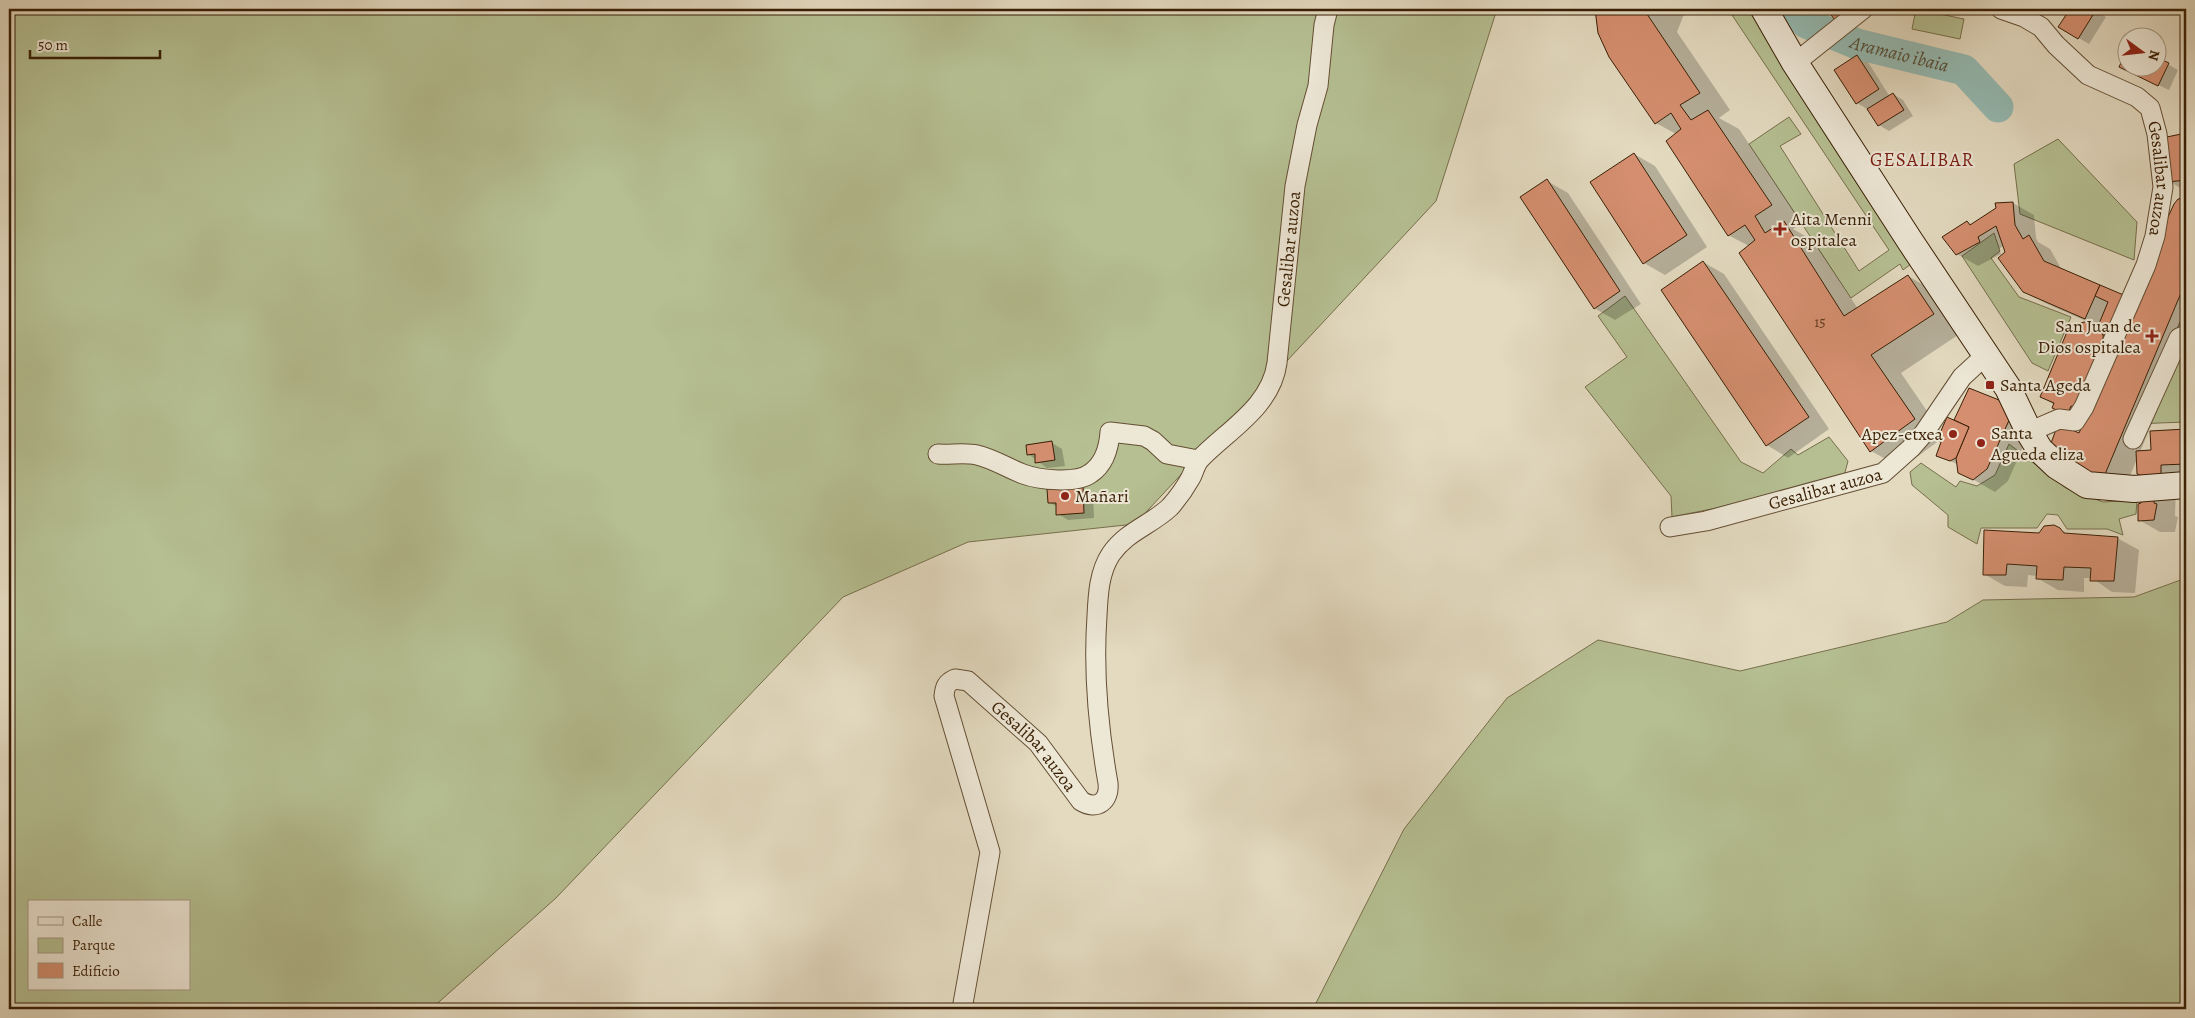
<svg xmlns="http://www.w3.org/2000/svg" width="2195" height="1018" viewBox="0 0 2195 1018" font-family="Alegreya,serif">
<rect width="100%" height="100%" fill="#e3dac0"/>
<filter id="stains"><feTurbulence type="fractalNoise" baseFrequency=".004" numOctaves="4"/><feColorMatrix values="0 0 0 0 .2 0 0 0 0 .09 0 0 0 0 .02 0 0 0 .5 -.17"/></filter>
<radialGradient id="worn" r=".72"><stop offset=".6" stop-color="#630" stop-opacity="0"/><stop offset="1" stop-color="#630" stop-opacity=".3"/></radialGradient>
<g fill="#b5bf92" stroke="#776f4b" fill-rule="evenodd">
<path d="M 9,9 L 1497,9 L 1436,201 L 1135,524 L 968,542 L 843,597 L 556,898 L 431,1009 L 9,1009 ZM 29,902 L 189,902 L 189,989 L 29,989 Z"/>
<path d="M 1728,9 L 1749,9 C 1800,96 1854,181 1911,264 L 1903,270 L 1900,264 L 1851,298 L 1749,144 L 1789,117 L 1801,134 L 1780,146 L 1859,271 L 1889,250 Z"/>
<path d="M 1916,9 L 1964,19 L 1960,39 L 1912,29 Z"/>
<path d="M 2058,139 L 2137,222 L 2134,260 L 2020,214 L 2014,164 Z"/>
<path d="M 1994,233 L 2000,251 L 1991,258 L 2019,297 L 2071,317 L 2048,371 L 2032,363 L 1962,256 Z"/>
<path d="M 1625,296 L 1741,462 L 1763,473 L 1791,449 L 1798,455 L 1829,437 L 1848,461 L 1844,476 L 1716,508 L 1672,517 L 1671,496 L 1585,387 L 1627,357 L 1598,316 Z"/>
<path d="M 2186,309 L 2186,422 L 2133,424 Z"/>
<path d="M 2009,444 L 2066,488 L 2103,502 L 2137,500 L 2136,514 L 2119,519 L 2123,535 L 2107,529 L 2067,529 L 2058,515 L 2047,514 L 2037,528 L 1981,528 L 1977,544 L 1948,527 L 1948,515 L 1912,485 L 1910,472 L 1921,463 L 1956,487 L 1960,481 L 1977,486 L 1995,475 Z"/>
<path d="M 2186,578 L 2186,1009 L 1313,1009 L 1404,829 L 1507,698 L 1598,640 L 1740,671 L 1947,622 L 1983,600 L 2134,597 Z"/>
</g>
<g fill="#0003">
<path d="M 1596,9 L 1686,9 L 1677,32 L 1730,110 L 1719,118 L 1739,129 L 1802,223 L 1793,229 L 1814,241 L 1858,309 L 1908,276 L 1939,294 L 1964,331 L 1901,373 L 1942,433 L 1960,424 L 1970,389 L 2031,428 L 2008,481 L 1995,492 L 1960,472 L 1959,465 L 1937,455 L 1943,442 L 1940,440 L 1902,468 L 1871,451 L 1749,246 L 1728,235 L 1676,134 L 1656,123 L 1599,33 Z"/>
<path d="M 2071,9 L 2104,9 L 2101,14 L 2106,17 L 2089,44 L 2060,27 Z"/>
<path d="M 2186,49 L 2186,62 L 2181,58 Z"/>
<path d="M 1857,56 L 1868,62 L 1890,97 L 1893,94 L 1903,100 L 1913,116 L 1889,131 L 1879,125 L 1867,109 L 1857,103 Z"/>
<path d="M 2158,59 L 2178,70 L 2169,90 L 2120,67 L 2158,68 Z"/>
<path d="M 2186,135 L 2186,190 L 2185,191 L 2169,181 L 2163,139 Z"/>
<path d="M 1634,154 L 1655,166 L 1707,247 L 1665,275 L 1644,263 Z"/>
<path d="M 1547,181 L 1568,193 L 1641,304 L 1615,320 L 1594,308 Z"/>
<path d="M 2184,199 L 2186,200 L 2186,343 L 2140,452 L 2152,452 L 2151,432 L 2186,430 L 2186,476 L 2176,487 L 2175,516 L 2178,517 L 2175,532 L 2160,532 L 2139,520 L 2144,491 L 2137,459 L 2124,490 L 2051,446 L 2079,435 L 2084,424 L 2042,397 L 2095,325 L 2045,303 L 2023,291 L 2003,246 L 1999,249 L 2001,254 L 1978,266 L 1957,254 L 1967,222 L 1972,225 L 2013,203 L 2034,215 L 2036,238 L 2038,242 L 2050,249 L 2062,270 L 2125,297 Z"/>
<path d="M 1703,262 L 1724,274 L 1829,429 L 1788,458 L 1767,445 L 1662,290 Z"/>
<path d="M 1052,443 L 1062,449 L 1065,466 L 1047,468 L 1028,454 Z"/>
<path d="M 1083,488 L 1093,494 L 1094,518 L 1068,520 L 1058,514 L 1057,507 L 1049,502 Z"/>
<path d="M 2059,529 L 2069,535 L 2117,538 L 2139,550 L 2135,593 L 2112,592 L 2092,578 L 2084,578 L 2084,592 L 2058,590 L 2037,578 L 2037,576 L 2028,575 L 2027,587 L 2005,586 L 1984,574 L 2040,534 Z"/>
</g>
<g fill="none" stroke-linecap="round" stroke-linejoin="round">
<path stroke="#95bbb3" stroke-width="31" id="s1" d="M 1796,9 L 1806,23 L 1857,44 L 1964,70 L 1998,107"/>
</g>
<g fill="#d58f70" stroke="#391f04">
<path d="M 1595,9 L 1649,9 L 1647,14 L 1700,93 L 1680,105 L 1691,120 L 1708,110 L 1772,205 L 1755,216 L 1765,233 L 1784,221 L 1844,316 L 1908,275 L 1934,314 L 1871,355 L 1915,419 L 1870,452 L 1739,253 L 1755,240 L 1745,225 L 1728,236 L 1666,141 L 1681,129 L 1671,113 L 1655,124 L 1609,57 L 1598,33 Z"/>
<path d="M 1826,9 L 1850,9 L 1836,21 Z"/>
<path d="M 2070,9 L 2096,10 L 2078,39 L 2058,27 Z"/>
<path d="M 2128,48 L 2128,68 L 2158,68 L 2158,58 L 2169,63 L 2158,86 L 2119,67 Z"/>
<path d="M 1857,55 L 1879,89 L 1856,104 L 1834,70 Z"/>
<path d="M 1893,93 L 1904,110 L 1878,126 L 1867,109 Z"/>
<path d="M 2186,133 L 2186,180 L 2168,182 L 2162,138 Z"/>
<path d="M 1634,153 L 1687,235 L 1643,264 L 1590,182 Z"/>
<path d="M 1547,179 L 1620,291 L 1594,309 L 1520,197 Z"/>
<path d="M 2184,198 L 2186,201 L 2186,281 L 2103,479 L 2073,467 L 2076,459 L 2050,446 L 2058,424 L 2079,433 L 2160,250 L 2163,228 L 2174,204 L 2178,199 Z"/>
<path d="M 2013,202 L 2015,225 L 2023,239 L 2029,235 L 2044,261 L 2100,285 L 2085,319 L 2023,292 L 1998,258 L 2005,252 L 1996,226 L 1978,237 L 1980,242 L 1956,255 L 1942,237 L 1967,221 L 1970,225 L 1996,208 L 1995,203 Z"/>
<path d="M 1703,261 L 1809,417 L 1766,446 L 1661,290 Z"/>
<path d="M 2100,285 L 2126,296 L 2104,345 L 2103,335 L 2098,326 L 2108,302 L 2095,296 Z"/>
<path d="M 2084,322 L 2098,326 L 2103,335 L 2104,345 L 2076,407 L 2071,406 L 2067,415 L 2052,408 L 2054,403 L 2040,397 L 2069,327 Z"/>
<path d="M 1969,388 L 2004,402 L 2011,416 L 1987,469 L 1973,480 L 1958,473 L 1956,458 L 1969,427 L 1954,420 Z"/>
<path d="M 1947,417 L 1969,427 L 1956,458 L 1950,461 L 1936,456 L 1941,442 L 1937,440 Z"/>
<path d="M 2186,429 L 2186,464 L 2161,465 L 2161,474 L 2155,492 L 2154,503 L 2157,504 L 2154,520 L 2138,521 L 2138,504 L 2141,503 L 2143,491 L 2142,476 L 2137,474 L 2136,451 L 2151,450 L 2150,431 Z"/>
<path d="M 1052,441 L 1055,460 L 1035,463 L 1035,454 L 1027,455 L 1026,445 Z"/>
<path d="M 1083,486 L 1084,513 L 1056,515 L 1056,503 L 1048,503 L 1047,489 Z"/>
<path d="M 2054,525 L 2060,528 L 2064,533 L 2118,537 L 2114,581 L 2090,581 L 2091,568 L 2064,567 L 2063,580 L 2036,579 L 2037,566 L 2007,564 L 2006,575 L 1983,575 L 1984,530 L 2039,533 L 2044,526 Z"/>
</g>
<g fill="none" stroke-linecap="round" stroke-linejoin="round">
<g stroke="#644e33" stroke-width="21">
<g id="street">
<path id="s2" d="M 2001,9 L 2024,17 L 2041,27 L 2056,45 L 2088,75 L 2137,97 L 2150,108 L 2157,134 L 2163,187 L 2155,236 L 2146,265 L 2084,407 L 2075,421 L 2059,419 L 2029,432"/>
<path d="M 1795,63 L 1863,9"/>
<path d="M 2133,439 L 2179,338 L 2186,335"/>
<path d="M 938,454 C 951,455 964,452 977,455 C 994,459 1007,468 1023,474 C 1039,480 1077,484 1091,473 C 1104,464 1109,447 1110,432 L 1144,436 L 1153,441 L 1167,454 L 1198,460"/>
<path id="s3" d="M 1670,527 L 1706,521 L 1883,473 L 1911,448 L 1924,433 L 1962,377 L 1987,354"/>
<path id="s4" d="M 962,1009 L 990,852 L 944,696 C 945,687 946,683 955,679 L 968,681 L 1038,743 L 1081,801 C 1097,811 1110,801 1108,783 C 1098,727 1093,673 1097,616 C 1098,595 1099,572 1111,554 C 1127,531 1151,525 1170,507 C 1177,499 1185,488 1190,479 C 1194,473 1195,464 1200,459 C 1228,430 1271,407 1277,363 L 1295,186 L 1307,125 L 1318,86 L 1324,25 L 1328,9"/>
</g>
</g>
<g stroke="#391f04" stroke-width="28">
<path id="secondary" d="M 1764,9 L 1795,63 L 1910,241 L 2008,388 L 2029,432 L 2040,450 L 2057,466 L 2087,485 L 2134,489 L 2186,485"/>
</g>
<use href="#street" stroke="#ede7d6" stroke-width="19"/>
<use href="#secondary" stroke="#ede7d6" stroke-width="26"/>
</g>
<g fill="#8f2418" stroke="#ede7d6" stroke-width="2">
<path d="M1777.5 221.5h5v5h5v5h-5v5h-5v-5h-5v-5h5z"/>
<path d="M2149.5 328.5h5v5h5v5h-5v5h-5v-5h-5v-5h5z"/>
<rect x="1985" y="380" width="10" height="10" rx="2.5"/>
<circle cx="1953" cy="434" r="5"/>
<circle cx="1981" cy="443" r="5"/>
<circle cx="1065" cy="496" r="5"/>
</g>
<g text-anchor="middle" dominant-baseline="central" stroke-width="4" stroke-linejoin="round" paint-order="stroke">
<g font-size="15" fill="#603b1f">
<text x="1820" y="322">15</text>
</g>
<g font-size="18" fill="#391f04" stroke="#ede7d6">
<text stroke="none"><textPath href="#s2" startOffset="254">Gesalibar auzoa</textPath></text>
<text stroke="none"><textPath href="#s4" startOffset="1171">Gesalibar auzoa</textPath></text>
<text stroke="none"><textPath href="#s3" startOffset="160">Gesalibar auzoa</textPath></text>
<text stroke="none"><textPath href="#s4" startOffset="450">Gesalibar auzoa</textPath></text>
</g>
<g font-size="18" fill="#391f04" stroke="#ede7d6" text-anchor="start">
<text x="1791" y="219">Aita Menni<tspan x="1791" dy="21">ospitalea</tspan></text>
<text x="2141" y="326" text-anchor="end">San Juan de<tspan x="2141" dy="21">Dios ospitalea</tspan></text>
<text x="2000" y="385">Santa Ageda</text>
<text x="1991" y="433">Santa<tspan x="1991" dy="21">Agueda eliza</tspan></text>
<text x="1943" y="434" text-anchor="end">Apez-etxea</text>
<text x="1075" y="496">Mañari</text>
</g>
<g font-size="19" font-style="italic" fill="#554e39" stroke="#ede7d6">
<text stroke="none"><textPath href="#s1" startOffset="116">Aramaio ibaia</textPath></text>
</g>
<g font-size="19" letter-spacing="1" fill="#7a1f14" stroke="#ede7d6">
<text x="1922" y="160">GESALIBAR</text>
</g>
</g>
<rect width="2195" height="1018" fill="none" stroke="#e3dac0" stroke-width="30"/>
<rect x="10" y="10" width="2175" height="998" fill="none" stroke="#391f04" stroke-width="2.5"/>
<rect x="15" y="15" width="2165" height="988" fill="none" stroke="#391f04"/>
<rect x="28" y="900" width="162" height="90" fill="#ede7d6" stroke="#a59782"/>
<rect x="38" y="917" width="25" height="8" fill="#ede7d6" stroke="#a59782"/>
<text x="72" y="926" font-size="15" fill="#391f04">Calle</text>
<rect x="38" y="938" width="25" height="15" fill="#b5bf92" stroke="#a59782"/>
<text x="72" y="950" font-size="15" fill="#391f04">Parque</text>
<rect x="38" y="963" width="25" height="15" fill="#d58f70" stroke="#a59782"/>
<text x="72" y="976" font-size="15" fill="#391f04">Edificio</text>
<g transform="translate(2142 52) rotate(105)"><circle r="24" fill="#ede7d6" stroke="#a59782"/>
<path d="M0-4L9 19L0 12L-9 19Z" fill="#8f2418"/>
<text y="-8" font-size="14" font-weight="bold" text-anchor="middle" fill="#391f04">N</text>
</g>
<path d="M30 50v8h130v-8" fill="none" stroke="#391f04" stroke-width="2.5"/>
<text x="38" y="50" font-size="15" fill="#391f04" stroke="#ede7d6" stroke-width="4" paint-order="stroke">50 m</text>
<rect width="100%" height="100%" filter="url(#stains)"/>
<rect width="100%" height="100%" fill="url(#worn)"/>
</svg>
